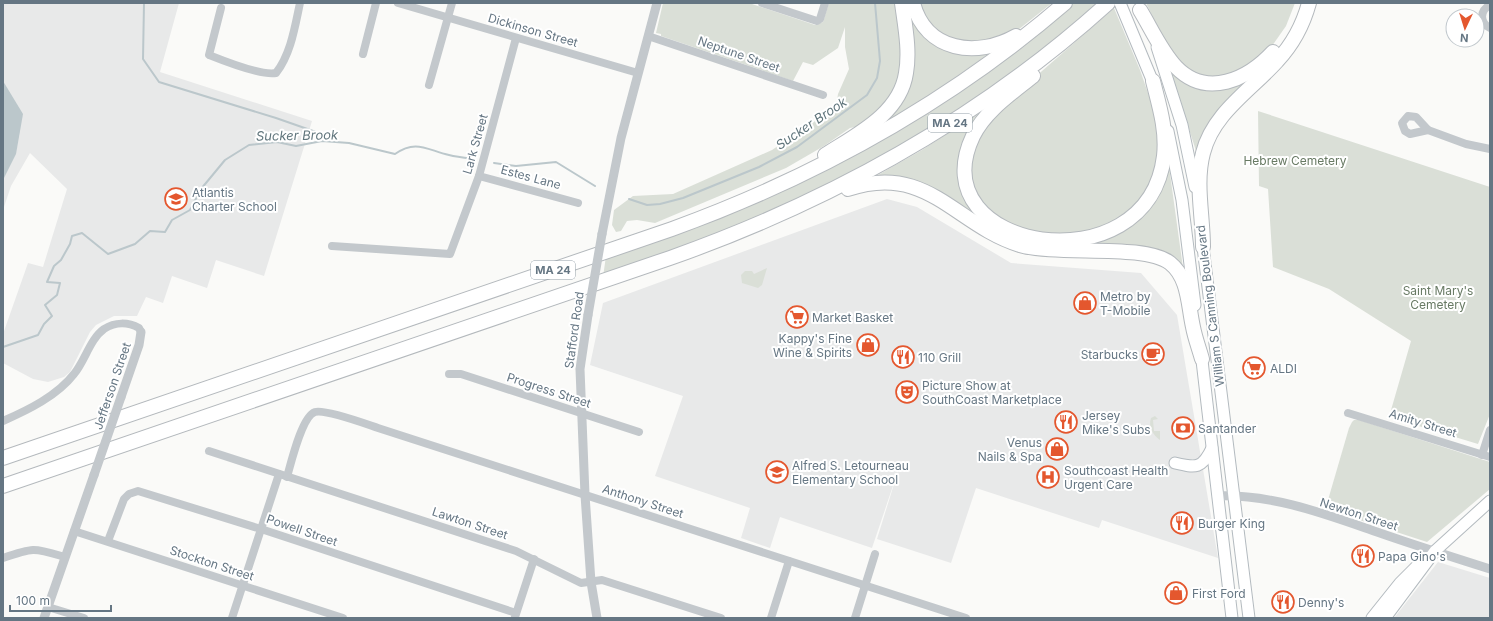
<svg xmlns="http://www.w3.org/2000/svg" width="1493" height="621" viewBox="0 0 1493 621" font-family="Inter,sans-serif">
<rect width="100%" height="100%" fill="#fafaf8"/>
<g fill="#e8e9e9">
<path d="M 3,3 L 179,3 L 160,72 L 312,121 L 264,276 L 216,260 L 207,288 L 172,276 L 163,303 L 146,297 L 137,316 L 114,316 L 96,325 L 90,332 L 70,372 L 64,377 L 48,382 L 33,379 L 3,363 L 3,334 L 28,263 L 43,267 L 67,189 L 30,153 L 11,186 L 3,210 Z"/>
<path d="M 887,199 L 917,207 L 1011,263 L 1141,273 L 1177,315 L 1218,558 L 1102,520 L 1099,528 L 976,488 L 951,563 L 877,539 L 899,468 L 872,548 L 780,517 L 770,548 L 741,538 L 750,508 L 655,476 L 683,396 L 590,365 L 603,303 Z"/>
<path d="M 1438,562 L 1490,578 L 1490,618 L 1394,618 Z"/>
</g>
<g fill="#dadfd7">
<path d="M 663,3 L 749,3 L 815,25 L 823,22 L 829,3 L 898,3 L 903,72 L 891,99 L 860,126 L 850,128 L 824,146 L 786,168 L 655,223 L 637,220 L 627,221 L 621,231 L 616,232 L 612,225 L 614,210 L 633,196 L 673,194 L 772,150 L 836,107 L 838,94 L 849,69 L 845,47 L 845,27 L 838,48 L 813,65 L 803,62 L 793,81 L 661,36 L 661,34 L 656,33 Z"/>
<path d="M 916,3 L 1052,3 L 1014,33 L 970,45 L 935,33 Z"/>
<path d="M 1071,3 L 1098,3 L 1023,67 L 908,144 L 763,218 L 603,277 L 606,256 L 850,155 Z"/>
<path d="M 1146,3 L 1295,3 L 1286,26 L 1272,46 L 1236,75 L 1205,78 L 1179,65 L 1161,34 Z"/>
<path d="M 906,4 L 920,28 L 988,51 L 988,54 L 944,86 L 881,125 L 902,96 Z"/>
<path d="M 1114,8 L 1140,70 L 1157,119 L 1160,142 L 1151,186 L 1127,216 L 1075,236 L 1016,230 L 978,201 L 971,186 L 971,151 L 994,113 Z"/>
<path d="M 1171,72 L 1194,82 L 1254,73 L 1197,152 L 1196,151 Z"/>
<path d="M 984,110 L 963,156 L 988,223 L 879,178 L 878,175 L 922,150 Z"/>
<path d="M 1258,111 L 1490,187 L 1490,414 L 1478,444 L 1389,417 L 1411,341 L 1329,289 L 1273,267 L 1268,189 L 1259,186 Z"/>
<path d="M 1166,167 L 1169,168 L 1171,181 L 1183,268 L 1069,244 L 1121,229 Z"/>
<path d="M 767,268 L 762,285 L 758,288 L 742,283 L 741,275 L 745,271 L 752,271 L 754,274 Z"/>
<path d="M 1155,416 L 1158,419 L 1153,420 L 1154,431 L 1160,431 L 1160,440 C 1153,435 1148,427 1151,418 Z"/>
<path d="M 1354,420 L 1359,420 L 1490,462 L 1490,489 L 1427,542 L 1332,511 L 1328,505 L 1328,500 L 1349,428 L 1352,422 Z"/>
</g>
<path fill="#bbc7cb" d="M 3,81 L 23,114 L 16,154 L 3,180 Z"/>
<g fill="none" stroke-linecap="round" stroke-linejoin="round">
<g stroke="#bbc7cb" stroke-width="2">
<path d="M 144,3 L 143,59 L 159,82 L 276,118 L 316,132 L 322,141"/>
<path d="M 494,163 L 516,166 L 556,162 L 595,186"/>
<path d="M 629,199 L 647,205 L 660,204 L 683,198 L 759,167 L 797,147 L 867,95 L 877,78 L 880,61 L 875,3"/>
<path d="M 3,347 L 38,335 L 44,324 L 52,316 L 45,305 L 57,295 L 60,283 L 47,282 L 54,266 L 61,260 L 70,244 L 72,236 L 82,233 L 108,254 L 135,244 L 150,231 L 165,232 L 172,220 L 190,210 L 201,189 L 225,160 L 249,145 L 277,142 L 296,146 L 322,141 L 349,143 L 395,154 C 416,139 427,150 449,155 C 457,157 466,158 474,159"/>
</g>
<g stroke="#b3babf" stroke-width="13">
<g id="secondary">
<path d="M 1120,3 L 1155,87"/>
<path d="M 1157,47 L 1182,125 L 1195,187"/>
<path d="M 1168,131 L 1182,200 L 1195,305"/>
<path d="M 1202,239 L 1249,618"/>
<path d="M 1201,352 L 1232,618"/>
<path d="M 1175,463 C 1196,468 1202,469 1212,448"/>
<path d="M 1372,618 L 1400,583 L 1419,564"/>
<path d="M 1385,618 L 1435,551 L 1490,501"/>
</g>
</g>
<g stroke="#b4b9bd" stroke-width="16">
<g id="motorway">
<path d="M 913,3 C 926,52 977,58 1016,36"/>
<path d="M 1140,10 C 1151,28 1161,51 1176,67 C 1207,99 1248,79 1273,52"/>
<path d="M 1033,76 C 1012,93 985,111 973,136 C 918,252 1148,289 1164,156 C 1167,130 1159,105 1153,81"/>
<path d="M 825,155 C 856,135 900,114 906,73 C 910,50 905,26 902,3"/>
<path d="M 848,189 C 927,162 955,225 1020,245 C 1058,256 1144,243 1170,263 C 1189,278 1188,305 1193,327 C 1195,338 1199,348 1202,359"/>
<path d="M 1203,247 C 1203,216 1195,183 1203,153 C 1213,113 1251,90 1277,61 C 1293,44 1303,25 1309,3"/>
<path d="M 3,458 L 672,229 C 815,177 949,103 1065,3"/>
<path d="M 3,486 L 670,258 C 831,201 981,118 1108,3"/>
</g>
</g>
<g stroke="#c3c8cc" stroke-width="8">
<path d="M 398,3 L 638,73"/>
<path d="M 762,3 L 817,21 L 820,19 L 825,3"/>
<path d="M 1490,5 C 1479,11 1480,23 1490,28"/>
<path d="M 221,8 L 209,55 C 224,61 261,76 276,73 C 291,54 295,26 300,3"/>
<path d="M 648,36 L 823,95"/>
<path d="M 363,54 L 376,3"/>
<path d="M 429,85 L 452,3"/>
<path d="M 1408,116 L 1416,117 L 1428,130 L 1410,134 L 1405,131 L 1402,123 Z"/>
<path d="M 1428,130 L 1466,144 L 1490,149"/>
<path d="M 479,176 L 578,203"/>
<path d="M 332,246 L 450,254 L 479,176 L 516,38"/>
<path d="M 449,374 L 461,374 L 639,432"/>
<path d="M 1348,413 L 1490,457"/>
<path d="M 3,421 C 28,410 57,396 74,374 C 85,361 90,339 104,329 C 115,322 128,322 139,328 L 141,332"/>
<path d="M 209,451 L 516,551 L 581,583 L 602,580 L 721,618"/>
<path d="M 1482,455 L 1490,430"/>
<path d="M 287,477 C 291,463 302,416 315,412 C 326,409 366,424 378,428 L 966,618"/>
<path d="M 74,531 L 343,618"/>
<path d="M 108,541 L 124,499 L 129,494 L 138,491 L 261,529 L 516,613"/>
<path d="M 3,558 C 35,547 34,548 65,557"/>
<path d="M 48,607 L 84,618"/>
<path d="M 515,617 L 534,559"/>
<path d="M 232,618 L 279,474"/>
<path d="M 771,618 L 789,561"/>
<path d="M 855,618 L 875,554"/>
</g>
<g stroke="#c3c8cc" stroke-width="9">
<path d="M 602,234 L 621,138 L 657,3"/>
<path d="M 588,315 L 580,369 L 585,495 L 591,582 L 597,618"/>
<path d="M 121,397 L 139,345 L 141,332"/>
<path d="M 1217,496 C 1273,494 1325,514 1377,532 C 1414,545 1452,557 1490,569"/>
<path d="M 44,618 L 94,475"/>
</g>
<use href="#secondary" stroke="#fff" stroke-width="11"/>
<use href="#motorway" stroke="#fff" stroke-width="14"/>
<g stroke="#c3c8cc" stroke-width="9">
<path d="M 588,315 L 602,234"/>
<path d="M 94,475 L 121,397"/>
</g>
</g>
<defs>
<g id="school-ring" transform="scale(1.15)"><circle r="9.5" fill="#fff" stroke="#e4572e" stroke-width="1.5"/><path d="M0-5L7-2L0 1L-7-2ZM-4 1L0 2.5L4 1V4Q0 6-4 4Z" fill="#e4572e"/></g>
<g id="shop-ring" transform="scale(1.15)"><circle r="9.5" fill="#fff" stroke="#e4572e" stroke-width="1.5"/><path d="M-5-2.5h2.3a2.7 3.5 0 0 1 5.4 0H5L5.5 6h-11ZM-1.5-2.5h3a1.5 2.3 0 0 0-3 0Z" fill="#e4572e"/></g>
<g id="supermarket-ring" transform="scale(1.15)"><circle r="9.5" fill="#fff" stroke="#e4572e" stroke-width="1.5"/><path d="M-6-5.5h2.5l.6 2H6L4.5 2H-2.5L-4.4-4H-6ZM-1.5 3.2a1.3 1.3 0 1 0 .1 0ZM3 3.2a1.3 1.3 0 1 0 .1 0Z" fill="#e4572e"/></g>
<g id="cafe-ring" transform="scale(1.15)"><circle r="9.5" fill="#fff" stroke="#e4572e" stroke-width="1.5"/><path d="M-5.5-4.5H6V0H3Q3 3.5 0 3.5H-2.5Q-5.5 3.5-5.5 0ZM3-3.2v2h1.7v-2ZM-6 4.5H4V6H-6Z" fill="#e4572e"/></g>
<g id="restaurant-ring" transform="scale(1.15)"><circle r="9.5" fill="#fff" stroke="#e4572e" stroke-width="1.5"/><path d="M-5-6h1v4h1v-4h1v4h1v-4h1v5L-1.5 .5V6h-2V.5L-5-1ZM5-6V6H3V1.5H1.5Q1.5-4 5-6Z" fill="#e4572e"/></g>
<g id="theatre-ring" transform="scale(1.15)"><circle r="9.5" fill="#fff" stroke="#e4572e" stroke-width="1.5"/><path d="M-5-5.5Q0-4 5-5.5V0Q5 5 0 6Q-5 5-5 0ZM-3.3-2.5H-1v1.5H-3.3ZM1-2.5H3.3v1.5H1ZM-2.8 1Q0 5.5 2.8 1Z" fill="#e4572e"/></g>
<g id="bank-ring" transform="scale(1.15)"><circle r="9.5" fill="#fff" stroke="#e4572e" stroke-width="1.5"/><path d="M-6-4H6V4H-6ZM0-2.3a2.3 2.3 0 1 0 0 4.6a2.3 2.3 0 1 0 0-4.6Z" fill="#e4572e"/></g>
<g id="hospital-ring" transform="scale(1.15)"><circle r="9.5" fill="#fff" stroke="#e4572e" stroke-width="1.5"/><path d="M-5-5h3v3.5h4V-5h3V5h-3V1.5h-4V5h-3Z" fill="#e4572e"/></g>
</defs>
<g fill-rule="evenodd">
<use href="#school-ring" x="176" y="199"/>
<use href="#shop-ring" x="1085" y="303"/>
<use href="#supermarket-ring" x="797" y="317"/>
<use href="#shop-ring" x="868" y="345"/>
<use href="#cafe-ring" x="1153" y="354"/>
<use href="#restaurant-ring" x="903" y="357"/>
<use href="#supermarket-ring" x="1254" y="368"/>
<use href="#theatre-ring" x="907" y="392"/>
<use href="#restaurant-ring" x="1066" y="422"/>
<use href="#bank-ring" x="1183" y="428"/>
<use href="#shop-ring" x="1057" y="449"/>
<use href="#school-ring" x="777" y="472"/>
<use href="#hospital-ring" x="1048" y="477"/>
<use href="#restaurant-ring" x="1182" y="523"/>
<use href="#restaurant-ring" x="1363" y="556"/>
<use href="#shop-ring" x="1176" y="593"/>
<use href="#restaurant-ring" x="1283" y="602"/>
</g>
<g text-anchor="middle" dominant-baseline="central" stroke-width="4" stroke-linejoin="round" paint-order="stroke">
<g fill="#fff" stroke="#939fa8" stroke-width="1">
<rect x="928" y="114" width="44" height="18" rx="3"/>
<rect x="531" y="261" width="44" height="18" rx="3"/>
</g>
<g font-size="11" font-weight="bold" fill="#657683">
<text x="950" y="123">MA 24</text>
<text x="553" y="270">MA 24</text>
</g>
<g font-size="12" fill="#657683" stroke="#fff">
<text transform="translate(533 30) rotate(16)">Dickinson Street</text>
<text transform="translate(739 54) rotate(19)">Neptune Street</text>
<text transform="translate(475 144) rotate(-74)">Lark Street</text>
<text transform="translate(531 177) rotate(15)">Estes Lane</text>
<text transform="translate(1210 306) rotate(-97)">William S Canning Boulevard</text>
<text transform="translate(574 330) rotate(-82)">Stafford Road</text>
<text transform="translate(112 386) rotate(-71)">Jefferson Street</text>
<text transform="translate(549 390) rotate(18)">Progress Street</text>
<text transform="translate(1423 423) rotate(17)">Amity Street</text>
<text transform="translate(643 501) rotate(18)">Anthony Street</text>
<text transform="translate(1359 514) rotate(18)">Newton Street</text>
<text transform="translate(470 523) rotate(18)">Lawton Street</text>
<text transform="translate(302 530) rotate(19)">Powell Street</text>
<text transform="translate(212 563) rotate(18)">Stockton Street</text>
</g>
<g font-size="12" fill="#687a64" stroke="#fff">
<text x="1295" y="160">Hebrew Cemetery</text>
<text x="1438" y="290">Saint Mary's<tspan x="1438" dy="14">Cemetery</tspan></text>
</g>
<g font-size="12" fill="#657683" stroke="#fff" text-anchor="start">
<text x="192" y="192">Atlantis<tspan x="192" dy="14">Charter School</tspan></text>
<text x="1100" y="296">Metro by<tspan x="1100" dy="14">T-Mobile</tspan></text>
<text x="812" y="317">Market Basket</text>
<text x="852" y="338" text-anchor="end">Kappy's Fine<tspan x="852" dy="14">Wine &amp; Spirits</tspan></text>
<text x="1138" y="354" text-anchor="end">Starbucks</text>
<text x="918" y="357">110 Grill</text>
<text x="1270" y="368">ALDI</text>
<text x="922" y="385">Picture Show at<tspan x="922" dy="14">SouthCoast Marketplace</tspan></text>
<text x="1082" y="415">Jersey<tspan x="1082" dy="14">Mike's Subs</tspan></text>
<text x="1198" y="428">Santander</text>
<text x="1042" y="442" text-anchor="end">Venus<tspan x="1042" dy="14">Nails &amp; Spa</tspan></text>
<text x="792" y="465">Alfred S. Letourneau<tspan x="792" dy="14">Elementary School</tspan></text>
<text x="1064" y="470">Southcoast Health<tspan x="1064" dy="14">Urgent Care</tspan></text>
<text x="1198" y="523">Burger King</text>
<text x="1378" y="556">Papa Gino's</text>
<text x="1192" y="593">First Ford</text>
<text x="1298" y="602">Denny's</text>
</g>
<g font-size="13" font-style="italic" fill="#60757c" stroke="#fff">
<text transform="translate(811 123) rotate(-34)">Sucker Brook</text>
<text transform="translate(297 135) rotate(-1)">Sucker Brook</text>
</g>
</g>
<rect width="1493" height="621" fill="none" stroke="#657683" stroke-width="8"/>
<g transform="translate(1465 28) rotate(184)"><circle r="19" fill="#ffffff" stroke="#c1c8cd"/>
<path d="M0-3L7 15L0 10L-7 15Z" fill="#e4572e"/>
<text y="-6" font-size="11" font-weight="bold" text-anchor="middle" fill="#657683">N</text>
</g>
<path d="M10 605v6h101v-6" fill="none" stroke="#657683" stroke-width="2"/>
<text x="16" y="605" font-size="12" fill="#657683" stroke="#ffffff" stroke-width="3" paint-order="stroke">100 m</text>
</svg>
